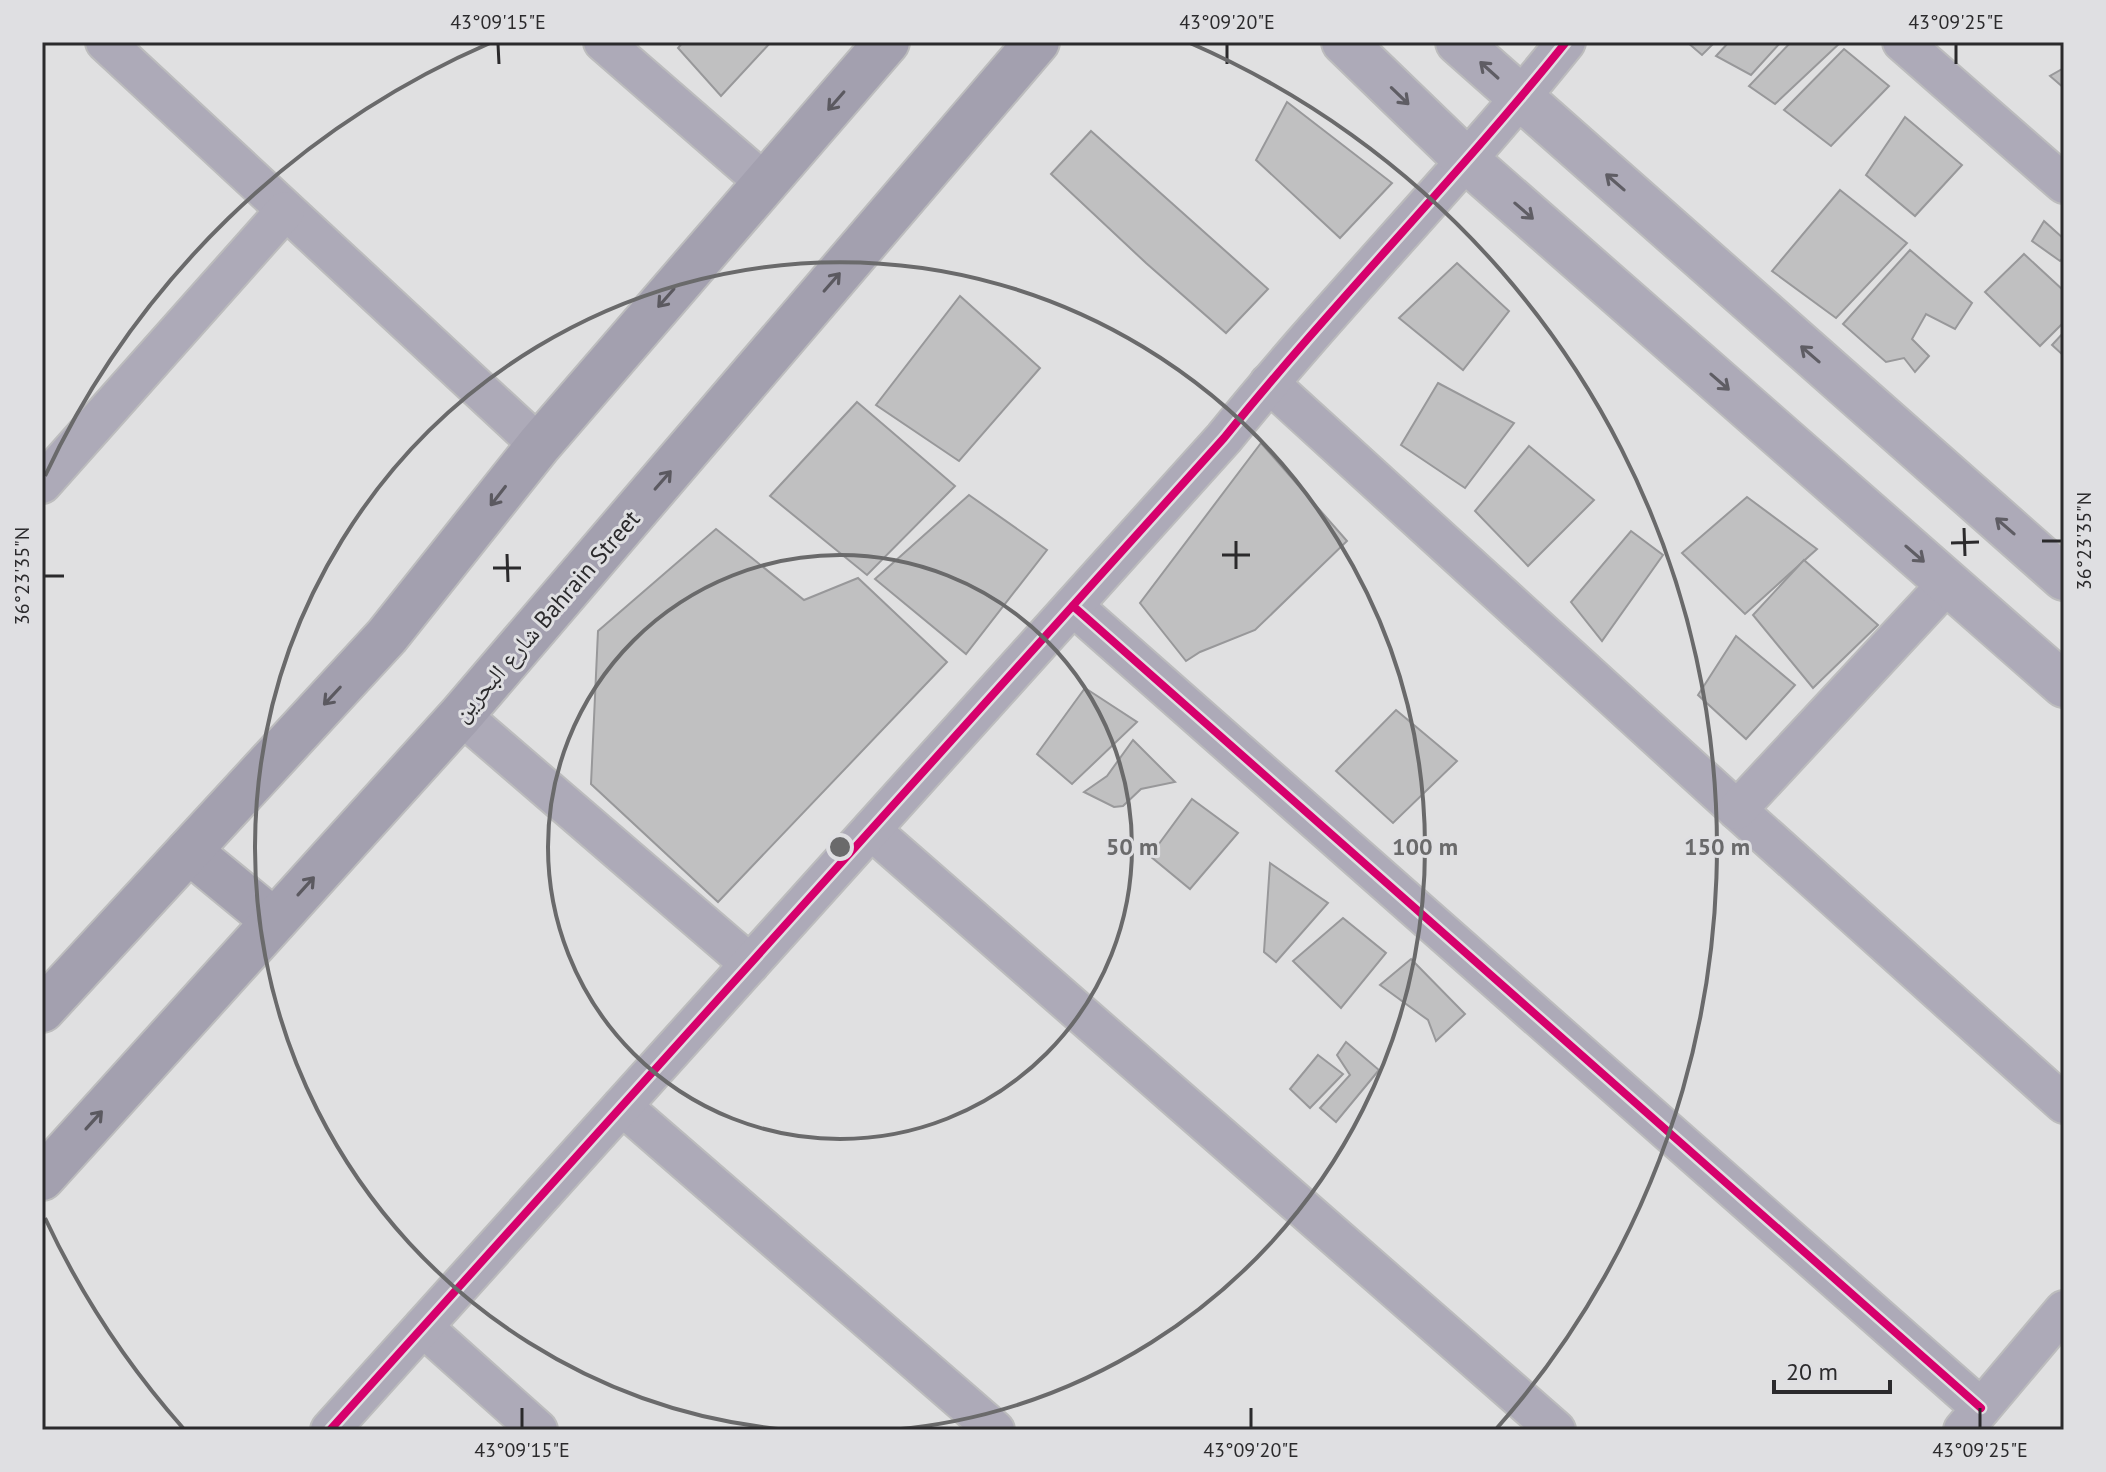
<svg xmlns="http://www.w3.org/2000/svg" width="2106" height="1472" viewBox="0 0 2106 1472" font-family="'PT Sans','Noto Naskh Arabic',sans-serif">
<rect width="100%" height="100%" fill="#e0e0e1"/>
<g fill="#c0c0c1" stroke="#98989a" stroke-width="2">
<path d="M 683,42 L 771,42 L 721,96 L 678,48 Z"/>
<path d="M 1687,42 L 1715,42 L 1702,55 Z"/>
<path d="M 1729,42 L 1781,42 L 1751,75 L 1716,56 Z"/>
<path d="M 1791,42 L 1841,42 L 1775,104 L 1749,86 Z"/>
<path d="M 1844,49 L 1889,86 L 1831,146 L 1784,110 Z"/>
<path d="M 2064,68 L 2064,88 L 2050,76 Z"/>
<path d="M 1287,102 L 1392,183 L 1340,238 L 1256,160 Z"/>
<path d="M 1905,117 L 1962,165 L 1915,216 L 1866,175 Z"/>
<path d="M 1091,131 L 1268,289 L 1226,333 L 1146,263 L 1051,174 Z"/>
<path d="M 1840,190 L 1907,243 L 1836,318 L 1772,271 Z"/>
<path d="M 2044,221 L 2064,239 L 2064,256 L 2060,261 L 2032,241 Z"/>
<path d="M 1910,250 L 1972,303 L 1955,329 L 1926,314 L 1912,339 L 1929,356 L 1915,372 L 1904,358 L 1886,362 L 1843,324 Z"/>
<path d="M 2024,254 L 2064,291 L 2064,322 L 2040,346 L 1985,292 Z"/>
<path d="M 1457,263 L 1509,311 L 1463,370 L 1399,318 Z"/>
<path d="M 960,296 L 1040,368 L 959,461 L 876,405 Z"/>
<path d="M 2064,332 L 2064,356 L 2052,345 Z"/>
<path d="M 1438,383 L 1514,423 L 1465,488 L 1401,445 Z"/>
<path d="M 857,402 L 955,486 L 867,575 L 770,496 Z"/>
<path d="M 1261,443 L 1347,541 L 1255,630 L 1200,652 L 1186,661 L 1140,603 Z"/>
<path d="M 1529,446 L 1594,500 L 1528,566 L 1475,511 Z"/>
<path d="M 969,495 L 1047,550 L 966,654 L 875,579 Z"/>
<path d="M 1747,497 L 1817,549 L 1745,614 L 1682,553 Z"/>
<path d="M 716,529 L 804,600 L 858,578 L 947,662 L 718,902 L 591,784 L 598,631 Z"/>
<path d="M 1631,531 L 1663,555 L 1602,641 L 1571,602 Z"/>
<path d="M 1804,560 L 1878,625 L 1813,688 L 1753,615 Z"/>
<path d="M 1736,636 L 1795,685 L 1746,739 L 1698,695 Z"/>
<path d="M 1085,688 L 1137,722 L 1072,784 L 1037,754 Z"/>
<path d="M 1396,710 L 1457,761 L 1393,823 L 1336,771 Z"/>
<path d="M 1133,740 L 1175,782 L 1141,789 L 1123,806 L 1114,807 L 1084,792 L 1107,776 Z"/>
<path d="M 1192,799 L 1238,833 L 1190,889 L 1150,856 Z"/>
<path d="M 1270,863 L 1328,903 L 1276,962 L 1264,952 Z"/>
<path d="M 1343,918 L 1386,953 L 1341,1008 L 1293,961 Z"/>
<path d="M 1411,959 L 1465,1014 L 1436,1041 L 1428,1020 L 1380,985 Z"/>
<path d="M 1346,1042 L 1379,1070 L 1336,1122 L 1320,1108 L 1350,1075 L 1337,1055 Z"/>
<path d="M 1318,1055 L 1343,1074 L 1310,1108 L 1290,1089 Z"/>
</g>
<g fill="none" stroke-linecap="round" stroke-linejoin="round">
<g stroke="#bcbcbd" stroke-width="42">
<g id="minor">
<path d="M 105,42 L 539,445"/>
<path d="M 603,42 L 765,183"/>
<path d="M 1902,42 L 2064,184"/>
<path d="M 1269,383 L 1737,810 L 2064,1104"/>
<path d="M 42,484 L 285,211"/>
<path d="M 1073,606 L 1981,1408"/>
<path d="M 461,715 L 750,964"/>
<path d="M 1737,810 L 1948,583"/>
<path d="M 871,830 L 1556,1430"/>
<path d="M 622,1106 L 995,1430"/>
<path d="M 423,1327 L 538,1430"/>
<path d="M 330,1430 L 1224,438 C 1334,302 1457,178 1566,42"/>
<path d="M 1963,1430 L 2064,1310"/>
</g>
</g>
<g stroke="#bcbcbd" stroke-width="48">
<g id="tertiary">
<path d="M 1344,42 L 1465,159 L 2064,685"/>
<path d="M 1458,42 L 2064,578"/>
</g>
</g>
<g stroke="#bcbcbd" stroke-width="48">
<g id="secondary">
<path d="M 189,851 L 274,921"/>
<path d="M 42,1010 L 387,636 L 539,445 L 887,42"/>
<path d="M 42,1178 L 461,715 L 1037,42"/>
</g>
</g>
<use href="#minor" stroke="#adaab8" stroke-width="38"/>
<use href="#tertiary" stroke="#adaab8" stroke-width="44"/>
<use href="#secondary" stroke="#a3a0af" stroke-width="44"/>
<g stroke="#dfdfe2" stroke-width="13">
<g id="cycleway">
<path d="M 1073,606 L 1981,1408"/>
<path d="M 330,1430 L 1224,438 C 1334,302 1457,178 1566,42"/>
</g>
</g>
<use href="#cycleway" stroke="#d6006c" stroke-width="8"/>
</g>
<defs><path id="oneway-shaft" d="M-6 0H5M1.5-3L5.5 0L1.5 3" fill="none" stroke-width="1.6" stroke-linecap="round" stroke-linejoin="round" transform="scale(2)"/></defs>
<g stroke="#5f5d64">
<use href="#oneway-shaft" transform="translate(1489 70) rotate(-138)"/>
<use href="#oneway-shaft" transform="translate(1400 96) rotate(44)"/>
<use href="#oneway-shaft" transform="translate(1615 182) rotate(-139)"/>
<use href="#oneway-shaft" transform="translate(1524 211) rotate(41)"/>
<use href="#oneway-shaft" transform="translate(1810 354) rotate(-139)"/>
<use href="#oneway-shaft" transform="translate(1720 382) rotate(41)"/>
<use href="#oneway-shaft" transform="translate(2005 526) rotate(-139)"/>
<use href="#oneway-shaft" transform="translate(1915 554) rotate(41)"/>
</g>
<g stroke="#5b5960">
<use href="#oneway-shaft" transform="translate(836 101) rotate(131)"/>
<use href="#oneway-shaft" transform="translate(832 282) rotate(-49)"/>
<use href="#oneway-shaft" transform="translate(666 298) rotate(131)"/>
<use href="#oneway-shaft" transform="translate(663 480) rotate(-49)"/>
<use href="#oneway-shaft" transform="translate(498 496) rotate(128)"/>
<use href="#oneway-shaft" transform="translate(332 696) rotate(133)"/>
<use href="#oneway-shaft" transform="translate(306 886) rotate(-48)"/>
<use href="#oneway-shaft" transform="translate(94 1120) rotate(-48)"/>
</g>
<path fill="none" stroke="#2b2a2c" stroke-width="3" d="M 498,44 L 499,64M 1227,44 L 1227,64M 1956,44 L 1956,64M 1964,528 L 1965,556M 1236,541 L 1236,569M 2042,541 L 2062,541M 1951,543 L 1979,542M 507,554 L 508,582M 1222,555 L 1250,555M 493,568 L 521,568M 44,576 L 64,576M 522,1408 L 522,1428M 1251,1408 L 1251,1428M 1980,1408 L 1980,1428"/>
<g fill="none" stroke="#6a6a6b" stroke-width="4">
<circle cx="840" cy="847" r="292"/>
<path d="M789 1430A585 585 0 1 1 891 1430"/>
<path d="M183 1428A877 877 0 0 1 45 1218M45 476A877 877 0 0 1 490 43M1190 43A877 877 0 0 1 1497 1428"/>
</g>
<g text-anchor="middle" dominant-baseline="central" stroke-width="6" stroke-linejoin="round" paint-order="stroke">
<g font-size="24" fill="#2b2a2c" stroke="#dfdfe2">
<text transform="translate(546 616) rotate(-49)">شارع البحرين Bahrain Street</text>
</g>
</g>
<circle cx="840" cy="847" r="12" fill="#6a6a6b" stroke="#dfdfe2" stroke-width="4"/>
<g font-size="24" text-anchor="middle" font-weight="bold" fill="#6a6a6b" stroke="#dfdfe2" stroke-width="6" stroke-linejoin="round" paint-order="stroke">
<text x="1132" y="855">50 m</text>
<text x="1425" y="855">100 m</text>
<text x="1717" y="855">150 m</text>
</g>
<rect width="2106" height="1472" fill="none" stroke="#dfdfe2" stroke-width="88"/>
<path d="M1774 1380v12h116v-12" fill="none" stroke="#2b2a2c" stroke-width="4"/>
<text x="1786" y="1380" font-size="24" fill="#2b2a2c" stroke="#dfdfe2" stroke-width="6" paint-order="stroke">20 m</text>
<rect x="44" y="44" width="2018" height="1384" fill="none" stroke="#2b2a2c" stroke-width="3"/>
<g font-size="20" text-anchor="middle" fill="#2b2a2c">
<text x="498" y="29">43°09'15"E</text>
<text x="1227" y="29">43°09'20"E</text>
<text x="1956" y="29">43°09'25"E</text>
<text transform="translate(2084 541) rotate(-90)" y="7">36°23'35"N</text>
<text transform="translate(22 576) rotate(-90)" y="7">36°23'35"N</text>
<text x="522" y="1457">43°09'15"E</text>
<text x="1251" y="1457">43°09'20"E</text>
<text x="1980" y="1457">43°09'25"E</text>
</g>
</svg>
